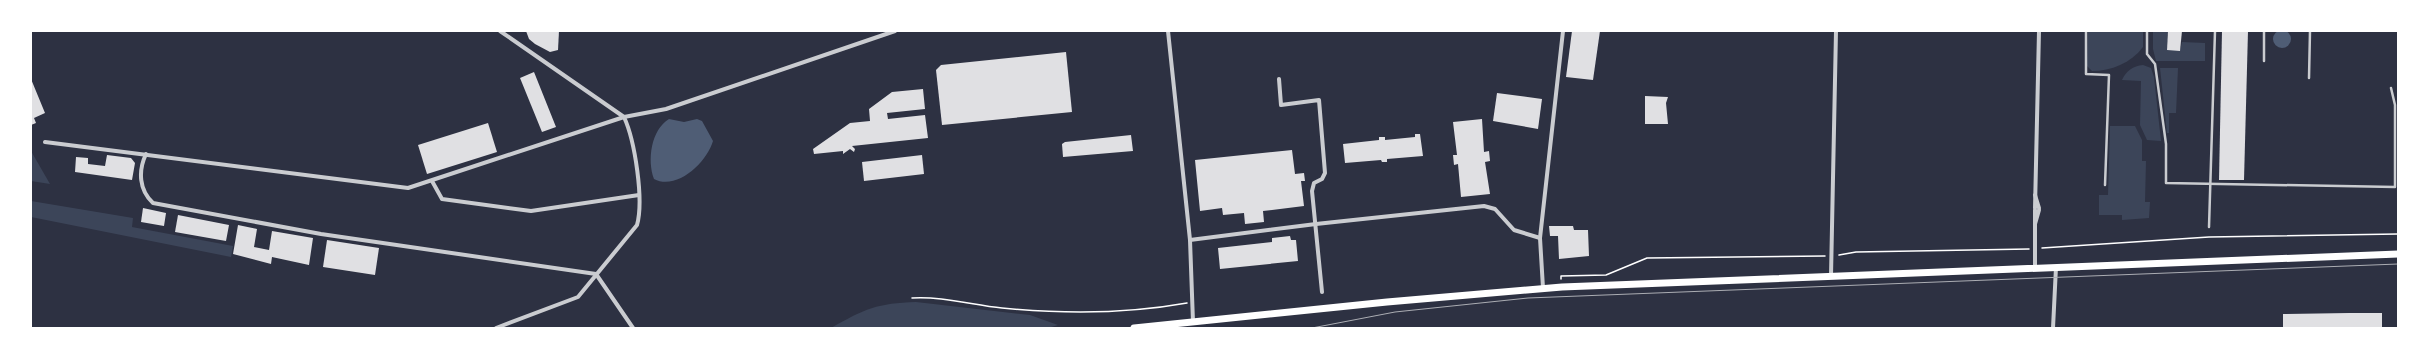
<svg xmlns="http://www.w3.org/2000/svg" width="2429" height="359" viewBox="0 0 2429 359" font-family="Mulish,sans-serif">
<rect width="100%" height="100%" fill="#2d3142"/>
<g fill="#3c4559">
<path d="M 2088,31 L 2143,31 L 2143,47 C 2131,63 2111,71 2092,71 L 2087,66 Z"/>
<path d="M 2153,31 L 2168,31 L 2167,50 L 2180,50 L 2182,42 L 2205,43 L 2205,61 L 2156,61 L 2153,49 Z"/>
<path d="M 2143,65 L 2151,68 L 2154,77 L 2161,141 L 2147,140 L 2140,125 L 2141,81 L 2122,80 C 2126,71 2133,66 2143,65 Z"/>
<path d="M 2160,68 L 2178,68 L 2176,113 L 2169,113 L 2169,133 L 2167,133 Z"/>
<path d="M 2110,126 L 2135,126 L 2142,140 L 2142,161 L 2146,161 L 2145,202 L 2150,202 L 2149,218 L 2122,220 L 2122,215 L 2099,215 L 2099,195 L 2108,195 Z"/>
<path d="M 31,151 L 50,184 L 31,181 Z"/>
<path d="M 31,201 L 133,218 L 132,227 L 233,246 L 231,257 L 31,217 Z"/>
<path d="M 916,302 L 1030,315 L 1058,325 L 1048,328 L 831,328 C 864,309 878,303 916,302 Z"/>
</g>
<g fill="#4f5d75">
<circle cx="2282" cy="39" r="9"/>
<path d="M 669,119 L 684,122 L 697,119 L 702,121 L 713,141 C 707,162 677,191 654,179 C 647,160 651,130 669,119 Z"/>
</g>
<g fill="#e0e0e3">
<path d="M 526,31 L 559,31 L 558,50 L 550,52 L 535,44 L 529,39 Z"/>
<path d="M 1572,31 L 1600,31 L 1593,80 L 1566,77 Z"/>
<path d="M 2168,31 L 2182,31 L 2180,51 L 2167,50 Z"/>
<path d="M 2222,31 L 2248,31 L 2244,180 L 2219,180 Z"/>
<path d="M 1066,52 L 1072,112 L 942,125 L 936,70 L 941,65 Z"/>
<path d="M 534,72 L 556,127 L 542,132 L 520,78 Z"/>
<path d="M 31,79 L 45,113 L 34,118 L 36,123 L 31,125 Z"/>
<path d="M 923,89 L 925,109 L 887,113 L 888,119 L 925,115 L 928,138 L 852,146 L 855,149 L 854,152 L 850,149 L 843,154 L 843,151 L 814,154 L 813,149 L 850,123 L 870,121 L 869,109 L 892,92 Z"/>
<path d="M 1497,93 L 1542,99 L 1538,129 L 1493,121 Z"/>
<path d="M 1645,96 L 1668,97 L 1666,103 L 1668,124 L 1645,124 Z"/>
<path d="M 1482,119 L 1484,152 L 1489,151 L 1490,161 L 1485,162 L 1490,194 L 1461,197 L 1458,164 L 1454,165 L 1453,155 L 1457,155 L 1453,122 Z"/>
<path d="M 488,123 L 497,152 L 427,174 L 418,145 Z"/>
<path d="M 1415,134 L 1420,134 L 1423,156 L 1387,159 L 1387,162 L 1382,162 L 1381,160 L 1345,163 L 1343,144 L 1379,140 L 1379,137 L 1385,137 L 1385,140 L 1415,137 Z"/>
<path d="M 1131,135 L 1133,151 L 1063,157 L 1062,144 L 1065,142 Z"/>
<path d="M 1292,150 L 1295,174 L 1304,173 L 1305,181 L 1301,181 L 1304,206 L 1263,211 L 1264,222 L 1245,224 L 1244,213 L 1223,215 L 1222,208 L 1200,211 L 1195,160 Z"/>
<path d="M 107,155 L 131,158 L 135,163 L 132,180 L 75,172 L 76,157 L 88,158 L 88,164 L 105,166 Z"/>
<path d="M 922,155 L 924,174 L 864,181 L 862,162 Z"/>
<path d="M 143,208 L 166,213 L 164,226 L 141,222 Z"/>
<path d="M 178,215 L 229,225 L 226,241 L 175,232 Z"/>
<path d="M 238,225 L 257,229 L 254,247 L 269,250 L 272,231 L 313,238 L 309,265 L 272,257 L 271,264 L 233,254 Z"/>
<path d="M 1549,226 L 1573,226 L 1574,230 L 1588,230 L 1589,256 L 1559,259 L 1558,236 L 1550,236 Z"/>
<path d="M 1290,236 L 1291,240 L 1296,240 L 1298,261 L 1220,269 L 1218,248 L 1272,242 L 1272,238 Z"/>
<path d="M 327,240 L 379,248 L 375,275 L 323,267 Z"/>
<path d="M 2349,313 L 2382,313 L 2382,327 L 2283,328 L 2283,314 Z"/>
</g>
<g fill="none" stroke-linecap="round" stroke-linejoin="round">
<g stroke="#fff" stroke-width="1.5">
<path d="M 2042,248 L 2209,237 L 2398,234"/>
<path d="M 1839,255 L 1856,252 L 2029,249"/>
<path d="M 1561,279 L 1561,276 L 1606,275 L 1647,258 L 1825,256"/>
<path d="M 912,298 C 941,296 973,305 1002,308 C 1064,314 1126,314 1187,303"/>
</g>
<g stroke="#caccd0" stroke-width="2.5">
<path d="M 2086,31 L 2086,74 L 2109,75 L 2105,185"/>
<path d="M 2147,31 L 2147,54 L 2155,64 L 2166,144 L 2166,183 L 2395,187 L 2395,105 L 2391,88"/>
<path d="M 2264,61 L 2264,31"/>
<path d="M 2309,78 L 2310,31"/>
<path d="M 2209,227 L 2215,31"/>
</g>
<g stroke="#caccd0" stroke-width="4">
<path d="M 500,31 L 624,117"/>
<path d="M 1168,31 L 1190,240 L 1193,322"/>
<path d="M 1279,79 L 1281,105 L 1319,100 L 1325,173 L 1322,179 L 1314,183 L 1312,191 L 1322,292"/>
<path d="M 45,142 L 408,188 L 624,117 L 666,109 L 895,31"/>
<path d="M 146,154 C 138,171 139,190 153,203 L 321,234 L 596,274 L 633,328"/>
<path d="M 432,181 L 442,199 L 531,211 L 639,195"/>
<path d="M 2035,195 L 2039,208"/>
<path d="M 2035,208 L 2039,31"/>
<path d="M 2035,210 L 2035,268"/>
<path d="M 2035,224 L 2039,210"/>
<path d="M 1190,240 L 1316,224 L 1484,206 L 1495,209 L 1514,230 L 1540,238"/>
<path d="M 1831,276 L 1836,31"/>
<path d="M 1543,288 L 1540,238 L 1563,31"/>
<path d="M 496,328 L 578,297 L 637,225 C 644,200 635,141 624,117"/>
<path d="M 2053,328 L 2056,267"/>
</g>
<path stroke="#fff" stroke-width="7" d="M 1134,328 L 1387,302 L 1562,287 L 2398,254"/>
<path stroke="#abadb3" stroke-width="1" d="M 1312,328 L 1395,312 L 1528,298 L 2398,264"/>
</g>
<rect width="2429" height="359" fill="none" stroke="#ffffff" stroke-width="64"/>
</svg>
